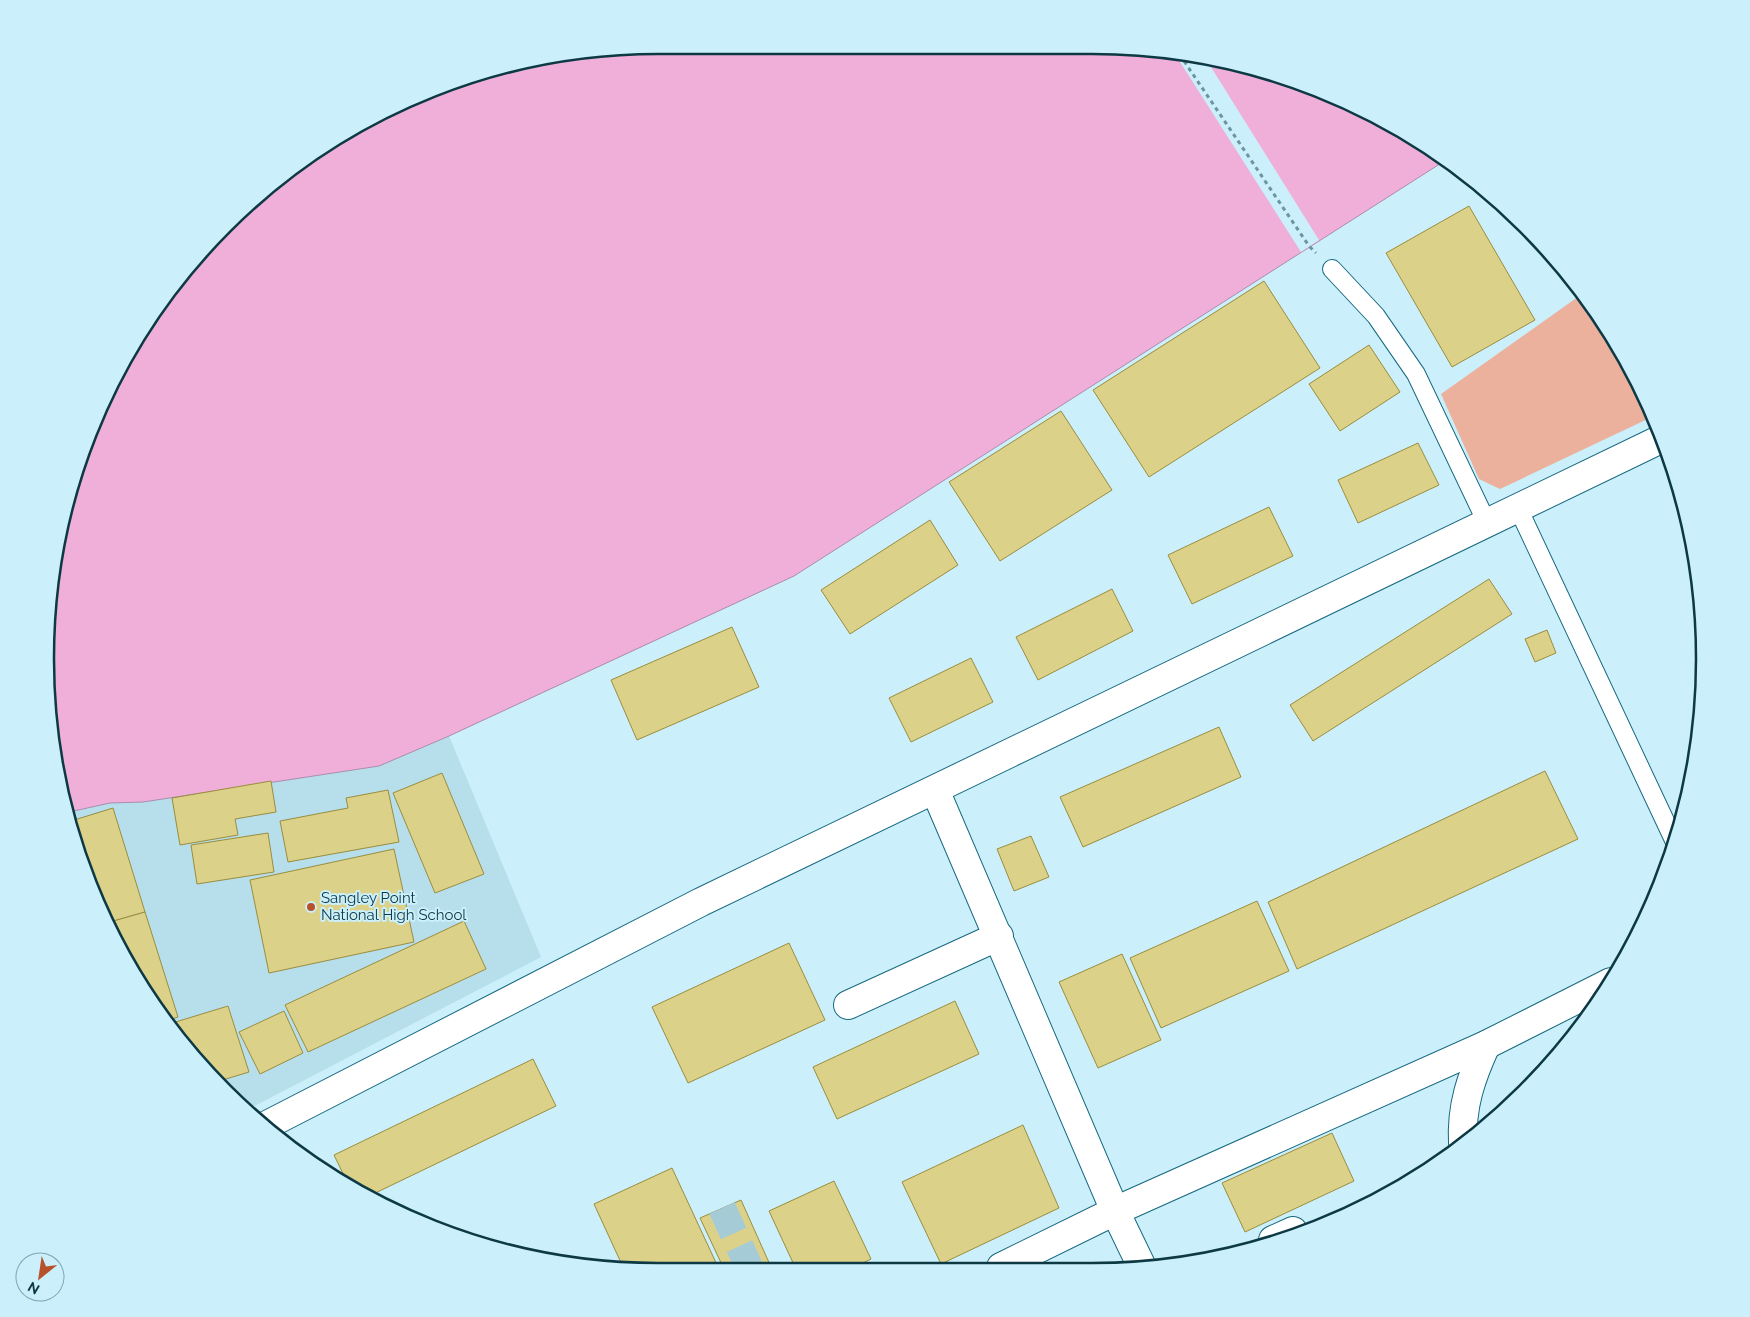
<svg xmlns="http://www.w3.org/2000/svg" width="1750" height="1317" viewBox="0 0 1750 1317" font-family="Raleway,sans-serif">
<rect width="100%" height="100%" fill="#cbeffb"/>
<path fill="#b6deeb" d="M 449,736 L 541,957 L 247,1110 L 225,1093 L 149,1000 L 78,856 L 69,812 L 110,803 L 143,802 L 379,766 Z"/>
<path fill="#ecb19c" d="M 1582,294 L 1601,317 L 1654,416 L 1500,489 L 1479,479 L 1441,394 Z"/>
<path fill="#efafd9" stroke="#ab8cad" d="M 658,45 L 1131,46 L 1251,66 L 1363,108 L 1433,149 L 1446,160 L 794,576 L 449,736 L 379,766 L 143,802 L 110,803 L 69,812 L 46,698 L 57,539 L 108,387 L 172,285 L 224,225 L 352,127 L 499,66 Z"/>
<path fill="#cbeffb" d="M 1175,54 L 1206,59 L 1319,240 L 1301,252 Z"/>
<g fill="#dcd189" stroke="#9a8d3d">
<path d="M 1469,206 L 1535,320 L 1452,367 L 1386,253 Z"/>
<path d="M 1504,207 L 1523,222 L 1516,226 Z"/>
<path d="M 1264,281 L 1320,368 L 1149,477 L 1093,390 Z"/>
<path d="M 1369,345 L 1400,392 L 1340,431 L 1309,384 Z"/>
<path d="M 1061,411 L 1112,490 L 1000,561 L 949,482 Z"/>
<path d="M 1418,443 L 1439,485 L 1358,523 L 1338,480 Z"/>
<path d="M 1269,507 L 1293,556 L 1192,604 L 1168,555 Z"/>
<path d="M 930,520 L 958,565 L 850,634 L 821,590 Z"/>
<path d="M 1489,579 L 1512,614 L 1313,741 L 1290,705 Z"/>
<path d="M 1112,589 L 1133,631 L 1038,680 L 1016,637 Z"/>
<path d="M 732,627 L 759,687 L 637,740 L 611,680 Z"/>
<path d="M 1547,630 L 1556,653 L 1535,662 L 1525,639 Z"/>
<path d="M 971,658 L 993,702 L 911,742 L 889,698 Z"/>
<path d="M 1219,727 L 1241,777 L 1083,847 L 1060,797 Z"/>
<path d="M 1545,771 L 1578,839 L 1297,969 L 1268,902 Z"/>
<path d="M 442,773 L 484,874 L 435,893 L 393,793 Z"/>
<path d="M 271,781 L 276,812 L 235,819 L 238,835 L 180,845 L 172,798 Z"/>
<path d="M 388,790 L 399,842 L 288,862 L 280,821 L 348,808 L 346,798 Z"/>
<path d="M 113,808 L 145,912 L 110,922 L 78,856 L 71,821 Z"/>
<path d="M 268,833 L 274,872 L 197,884 L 191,845 Z"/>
<path d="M 1031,836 L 1049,877 L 1014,891 L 997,849 Z"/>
<path d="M 394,849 L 414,942 L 269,973 L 250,880 Z"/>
<path d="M 1257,901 L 1289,971 L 1161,1028 L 1130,958 Z"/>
<path d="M 145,912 L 178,1017 L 166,1021 L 149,1000 L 110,922 Z"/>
<path d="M 464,921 L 486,969 L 308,1052 L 285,1005 Z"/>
<path d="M 789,943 L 825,1020 L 688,1083 L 652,1007 Z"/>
<path d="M 1122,954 L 1161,1040 L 1098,1068 L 1059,982 Z"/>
<path d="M 955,1001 L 979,1054 L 837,1119 L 813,1067 Z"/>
<path d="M 228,1006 L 249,1072 L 216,1082 L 169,1024 Z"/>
<path d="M 284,1011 L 303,1053 L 260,1074 L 239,1032 Z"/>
<path d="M 533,1059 L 556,1106 L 367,1197 L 350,1188 L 334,1155 Z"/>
<path d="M 1023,1125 L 1059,1208 L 941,1264 L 902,1182 Z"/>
<path d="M 1332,1133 L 1354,1181 L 1245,1232 L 1222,1183 Z"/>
<path d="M 672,1168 L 718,1267 L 623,1267 L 594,1204 Z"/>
<path d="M 834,1181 L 871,1259 L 855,1267 L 795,1267 L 769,1211 Z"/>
<path d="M 1402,1185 L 1364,1205 L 1362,1201 Z"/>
<path d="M 741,1200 L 771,1267 L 723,1267 L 700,1218 Z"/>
</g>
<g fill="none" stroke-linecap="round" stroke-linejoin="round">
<path stroke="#a5cbd7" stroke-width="28" stroke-dasharray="28 14" stroke-linecap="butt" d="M 722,1208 L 749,1267"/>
<g stroke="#16697f" stroke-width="20">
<g id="lane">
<path d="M 1332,269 L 1376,316 L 1416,374 L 1487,523"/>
<path d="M 1518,508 L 1674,840"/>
</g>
</g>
<g stroke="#16697f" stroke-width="30">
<g id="street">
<path d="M 935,790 L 1115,1211 L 1142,1267"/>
<path d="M 848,1005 L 999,936"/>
<path d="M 267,1125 L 701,902 L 1663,438"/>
<path d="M 1463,1143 C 1461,1106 1471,1078 1486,1045"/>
<path d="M 1273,1240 L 1293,1231 L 1294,1234"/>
<path d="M 1001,1267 L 1115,1211 L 1486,1045 L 1611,982"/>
</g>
</g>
<path stroke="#6d95a1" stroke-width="3" stroke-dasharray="4 4" stroke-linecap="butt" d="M 1190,56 L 1184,61 L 1309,246 L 1316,253"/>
<use href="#lane" stroke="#fff" stroke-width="18"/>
<use href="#street" stroke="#fff" stroke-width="28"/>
</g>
<circle fill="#b85129" stroke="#cbeffb" stroke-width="2" cx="311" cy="907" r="5"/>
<g text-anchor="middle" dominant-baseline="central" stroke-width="4" stroke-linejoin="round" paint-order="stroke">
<g font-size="15" fill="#0d3945" stroke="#cbeffb" text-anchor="start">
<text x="321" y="898">Sangley Point<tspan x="321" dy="17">National High School</tspan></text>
</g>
</g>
<path d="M0 0H1750V1317H0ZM658 54H1092A604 604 0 0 1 1696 658V659A604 604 0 0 1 1092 1263H658A604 604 0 0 1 54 659V658A604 604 0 0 1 658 54Z" fill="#cbeffb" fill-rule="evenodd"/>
<path fill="none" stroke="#0d3945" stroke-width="2.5" d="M658 54H1092A604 604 0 0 1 1696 658V659A604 604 0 0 1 1092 1263H658A604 604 0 0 1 54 659V658A604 604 0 0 1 658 54Z"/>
<g transform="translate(40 1277) rotate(210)"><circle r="24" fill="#cbeffb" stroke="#7fa6b2"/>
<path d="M0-4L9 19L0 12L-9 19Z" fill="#b85129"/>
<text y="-8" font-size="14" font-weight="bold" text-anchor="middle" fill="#0d3945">N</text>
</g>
</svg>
